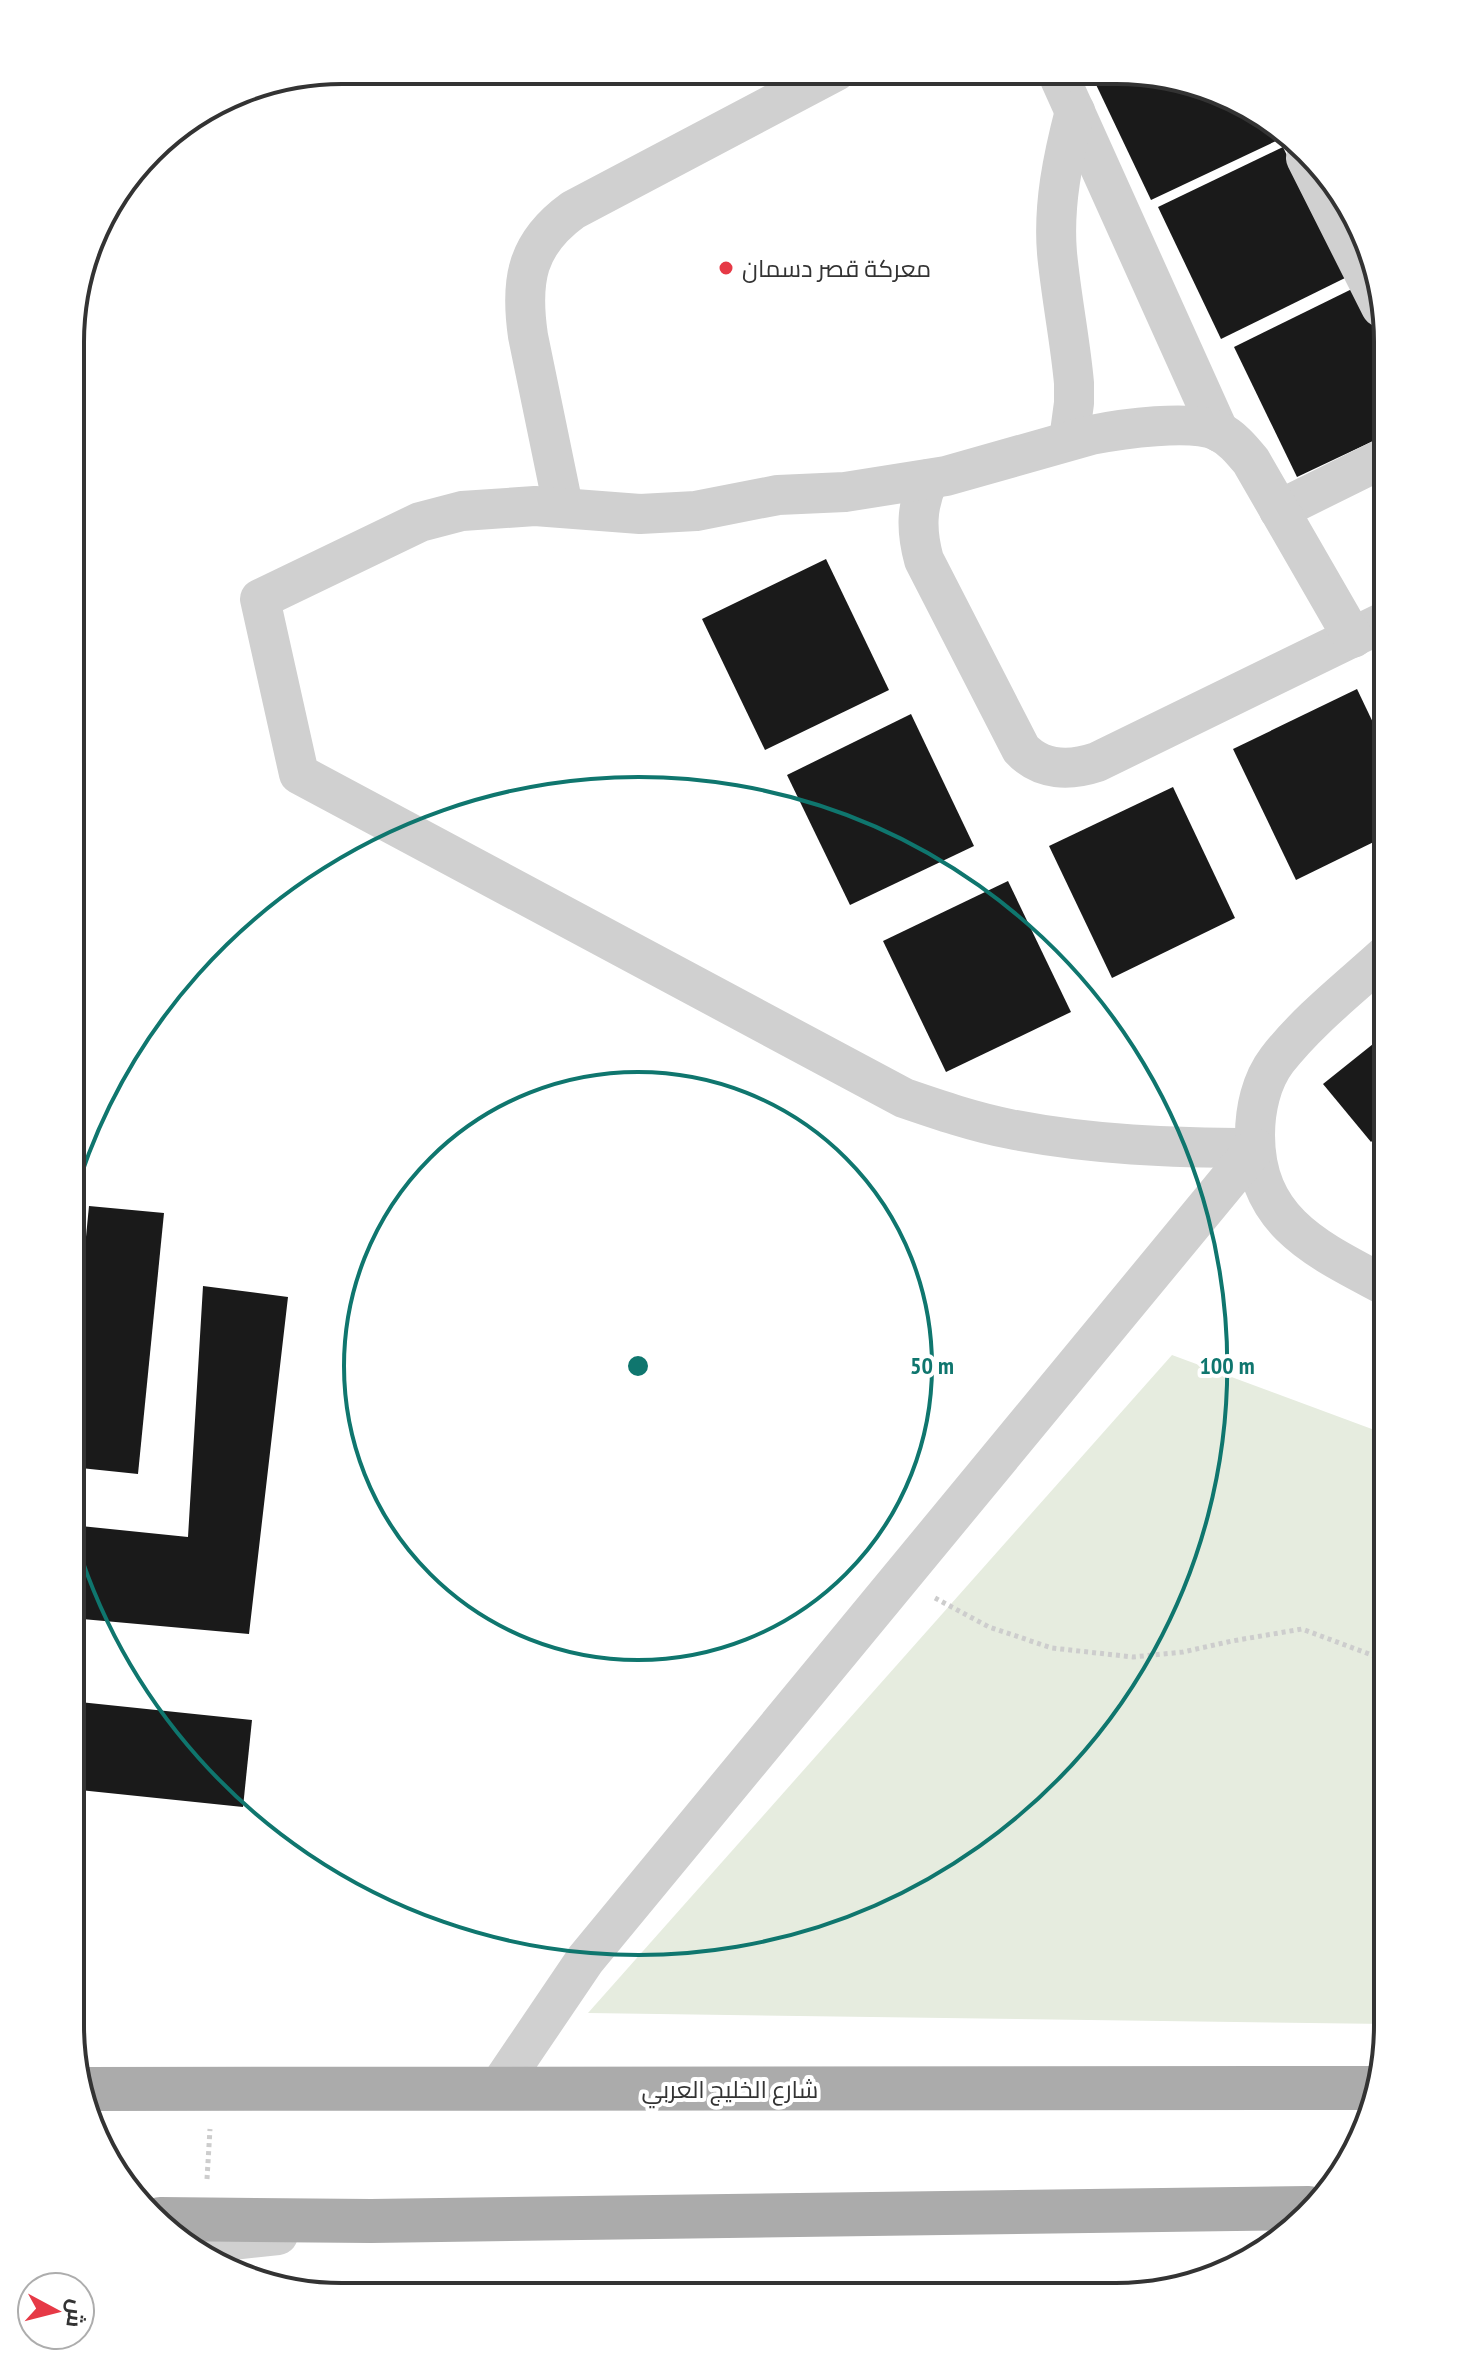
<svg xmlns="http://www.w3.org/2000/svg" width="1458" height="2367" viewBox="0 0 1458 2367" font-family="'PT Sans Narrow',Cairo,sans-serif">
<rect width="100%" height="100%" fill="#fff"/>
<path fill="#e6ecdf" d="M 1172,1355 L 1388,1435 L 1387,2024 L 588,2013 Z"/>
<g fill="#1a1a1a">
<path d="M 1090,72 L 1152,72 L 1265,120 L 1276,141 L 1151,200 Z"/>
<path d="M 1283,147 L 1345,278 L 1221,339 L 1158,207 Z"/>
<path d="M 1358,286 L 1388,349 L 1388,434 L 1297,477 L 1234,347 Z"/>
<path d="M 826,559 L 889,690 L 765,750 L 702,619 Z"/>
<path d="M 1357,689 L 1388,754 L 1388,835 L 1296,880 L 1233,749 Z"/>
<path d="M 911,714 L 974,846 L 850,905 L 787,775 Z"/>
<path d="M 1173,787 L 1235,918 L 1112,978 L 1049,846 Z"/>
<path d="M 1008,881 L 1071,1012 L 946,1072 L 883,941 Z"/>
<path d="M 1388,1032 L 1388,1126 L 1371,1142 L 1323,1084 Z"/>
<path d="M 89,1206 L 164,1213 L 138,1474 L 71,1467 L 71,1390 Z"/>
<path d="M 203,1286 L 288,1297 L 249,1634 L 71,1618 L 71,1525 L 188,1537 Z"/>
<path d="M 70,1701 L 252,1720 L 243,1807 L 70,1789 Z"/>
</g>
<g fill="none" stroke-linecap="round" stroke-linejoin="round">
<g stroke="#cdcdcd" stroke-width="5" stroke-dasharray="4 4" stroke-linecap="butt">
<path d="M 935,1598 L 989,1627 L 1052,1648 L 1133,1657 L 1183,1652 L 1232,1641 L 1302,1629 L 1388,1661"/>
<path d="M 207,2179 L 210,2129"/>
</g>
<g stroke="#d0d0d0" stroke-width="40">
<path d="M 1057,72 L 1219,432"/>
<path d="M 1306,158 L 1381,307"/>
<path d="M 1069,440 L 1074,403 L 1074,383 C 1070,339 1061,296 1057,253 C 1053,205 1063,157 1075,111"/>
<path d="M 929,479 C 916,506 916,531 924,560 L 1021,749 C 1041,771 1070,771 1097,762 L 1388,620"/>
<path d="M 563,506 L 528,336 C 520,281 526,244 573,210 L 836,71"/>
<path d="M 1279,510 L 1388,456"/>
<path d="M 1255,1148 C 1173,1148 1091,1145 1010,1129 C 974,1122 939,1110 904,1098 L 299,774 L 260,599 L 420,522 L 462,511 L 535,506 L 640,514 L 696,511 L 778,495 L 845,492 L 946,476 L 1091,435 C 1121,429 1191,419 1218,431 C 1232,438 1241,449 1251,461 L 1353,638"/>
<path d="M 1388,1287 C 1321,1251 1255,1224 1255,1135 C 1255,1110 1261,1081 1277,1060 C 1308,1020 1351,987 1388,953"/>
<path d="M 497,2090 L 585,1960 L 1255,1148"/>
<path d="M 187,2245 L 278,2235"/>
</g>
<g stroke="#ababab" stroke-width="44">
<path d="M 83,2089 L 1378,2088"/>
<path d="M 160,2219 L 371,2221 L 1309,2208"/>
</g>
</g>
<g fill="none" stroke="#0f766e" stroke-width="4">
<circle cx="638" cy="1366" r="294"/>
<path d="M72 1204A589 589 0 1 1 72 1528"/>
</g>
<circle fill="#e63946" stroke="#fff" stroke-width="3" cx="726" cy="268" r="8"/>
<g text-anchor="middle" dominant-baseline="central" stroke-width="8" stroke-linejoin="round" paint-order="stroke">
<g font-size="24" fill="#333" stroke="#fff" text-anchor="start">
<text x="742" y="268">معركة قصر دسمان</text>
</g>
<g font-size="24" fill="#333" stroke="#fff">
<text x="730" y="2089">شارع الخليج العربي</text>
</g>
</g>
<path d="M0 0H1458V2367H0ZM342 84H1116A258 258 0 0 1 1374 342V2025A258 258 0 0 1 1116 2283H342A258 258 0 0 1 84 2025V342A258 258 0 0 1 342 84Z" fill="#fff" fill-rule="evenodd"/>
<path fill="none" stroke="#333" stroke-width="4" d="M342 84H1116A258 258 0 0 1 1374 342V2025A258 258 0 0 1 1116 2283H342A258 258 0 0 1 84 2025V342A258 258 0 0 1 342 84Z"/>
<circle cx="638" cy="1366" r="12" fill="#0f766e" stroke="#fff" stroke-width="4"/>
<g font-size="24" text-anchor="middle" font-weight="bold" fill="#0f766e" stroke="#fff" stroke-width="8" stroke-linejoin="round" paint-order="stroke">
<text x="932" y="1374">50 m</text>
<text x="1227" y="1374">100 m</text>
</g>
<g transform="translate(56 2311) rotate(97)"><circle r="38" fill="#ffffff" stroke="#adadad" stroke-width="2"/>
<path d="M0-6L14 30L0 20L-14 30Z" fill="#e63946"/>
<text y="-12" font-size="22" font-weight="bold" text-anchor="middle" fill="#333333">ش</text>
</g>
</svg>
